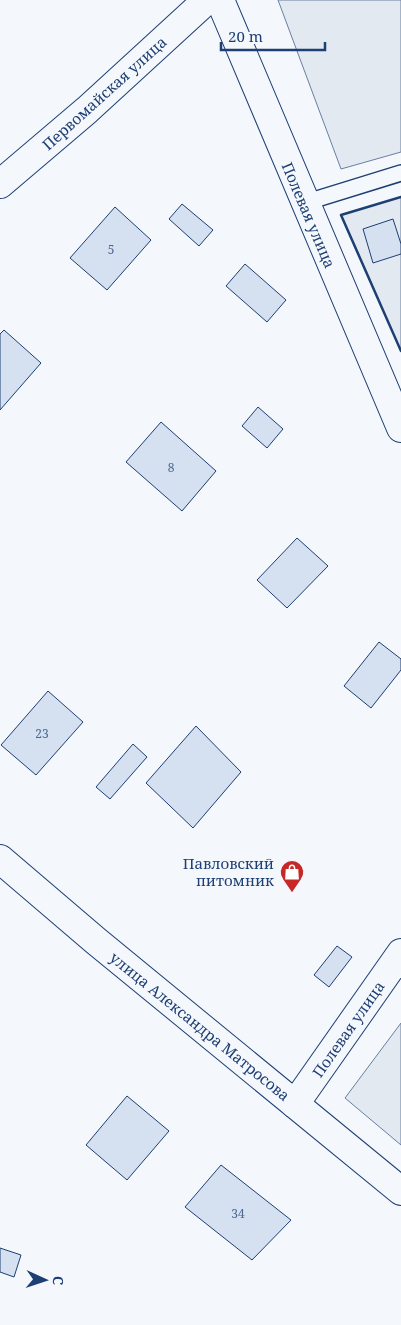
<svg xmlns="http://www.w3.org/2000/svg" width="401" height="1325" viewBox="0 0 401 1325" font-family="'Noto Serif',serif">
<rect width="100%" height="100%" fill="#f4f7fb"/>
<g fill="#e3e9f0" stroke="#687fa3">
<path d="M 278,0 L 401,0 L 401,152 L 341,169 Z"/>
<path d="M 401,197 L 401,351 L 341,215 Z"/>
<path d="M 401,1023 L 401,1145 L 345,1098 Z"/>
</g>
<g fill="#d5e0f0" stroke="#1d3f73">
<path d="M 182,204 L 213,230 L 199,246 L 169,219 Z"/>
<path d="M 115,207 L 151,240 L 107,290 L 70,258 Z"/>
<path d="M 393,219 L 401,244 L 401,254 L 373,263 L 363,229 Z"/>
<path d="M 245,264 L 286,300 L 267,322 L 226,286 Z"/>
<path d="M 4,330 L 41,363 L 0,410 L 0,334 Z"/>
<path d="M 258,407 L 283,429 L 267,448 L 242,426 Z"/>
<path d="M 161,422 L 216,471 L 182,511 L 126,462 Z"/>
<path d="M 297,538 L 328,566 L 287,608 L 257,580 Z"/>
<path d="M 379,642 L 401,659 L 401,670 L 371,708 L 344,686 Z"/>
<path d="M 48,691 L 83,722 L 36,775 L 1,745 Z"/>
<path d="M 196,726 L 241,772 L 193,828 L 146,783 Z"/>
<path d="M 133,744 L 147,757 L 110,799 L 96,787 Z"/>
<path d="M 337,946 L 352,957 L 329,987 L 314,975 Z"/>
<path d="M 127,1096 L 169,1131 L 127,1180 L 86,1145 Z"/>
<path d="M 221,1165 L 291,1220 L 252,1260 L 185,1207 Z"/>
<path d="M 0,1248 L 21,1255 L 14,1277 L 0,1272 Z"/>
</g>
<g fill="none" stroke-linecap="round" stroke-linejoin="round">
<g stroke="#1d3f73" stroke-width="18">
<path id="service" d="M 304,203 L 401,173"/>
</g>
<g stroke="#1d3f73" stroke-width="30">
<g id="minor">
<path d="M 220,0 L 401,428"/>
<path d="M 0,184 L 87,110 L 207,0"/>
<path d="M 295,1104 L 401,953"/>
</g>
</g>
<g stroke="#1d3f73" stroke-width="30">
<path id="secondary" d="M 0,859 L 96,941 L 401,1191"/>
</g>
<use href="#service" stroke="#f4f7fb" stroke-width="15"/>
<use href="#minor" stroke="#f4f7fb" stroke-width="28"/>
<use href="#secondary" stroke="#f4f7fb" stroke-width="28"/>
<path stroke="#1d3f73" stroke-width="2.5" d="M 401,197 L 341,215 L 401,351"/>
</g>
<defs>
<g id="shop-pin" transform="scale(1.25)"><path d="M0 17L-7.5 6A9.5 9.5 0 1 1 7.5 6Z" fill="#c62828" stroke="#f4f7fb"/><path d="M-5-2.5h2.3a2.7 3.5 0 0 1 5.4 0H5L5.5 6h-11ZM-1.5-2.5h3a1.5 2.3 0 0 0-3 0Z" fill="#fff"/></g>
</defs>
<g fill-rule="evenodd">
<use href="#shop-pin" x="292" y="872"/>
</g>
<g text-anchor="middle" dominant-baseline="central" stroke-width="4" stroke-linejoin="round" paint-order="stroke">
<g font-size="12" fill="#4b6792">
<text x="111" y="249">5</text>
<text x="171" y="467">8</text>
<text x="42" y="733">23</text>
<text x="238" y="1213">34</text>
</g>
<g font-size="15" fill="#1d3f73" stroke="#f4f7fb">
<text transform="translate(104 93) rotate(-42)">Первомайская улица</text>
<text transform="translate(309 215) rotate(67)">Полевая улица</text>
<text transform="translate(200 1026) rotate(39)">улица Александра Матросова</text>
<text transform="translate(348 1029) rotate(-55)">Полевая улица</text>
</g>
<g font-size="15" fill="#1d3f73" stroke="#f4f7fb" text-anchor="end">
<text x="274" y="863">Павловский<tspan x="274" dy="17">питомник</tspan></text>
</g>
</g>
<g transform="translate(45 1280) rotate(93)" stroke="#f4f7fb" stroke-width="4" paint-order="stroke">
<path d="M0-4L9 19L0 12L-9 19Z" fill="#1d3f73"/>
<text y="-8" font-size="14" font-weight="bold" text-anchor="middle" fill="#1d3f73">С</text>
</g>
<path d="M221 42v8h104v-8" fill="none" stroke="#1d3f73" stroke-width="2.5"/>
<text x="228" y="42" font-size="15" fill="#1d3f73" stroke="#f4f7fb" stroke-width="4" paint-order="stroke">20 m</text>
</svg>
